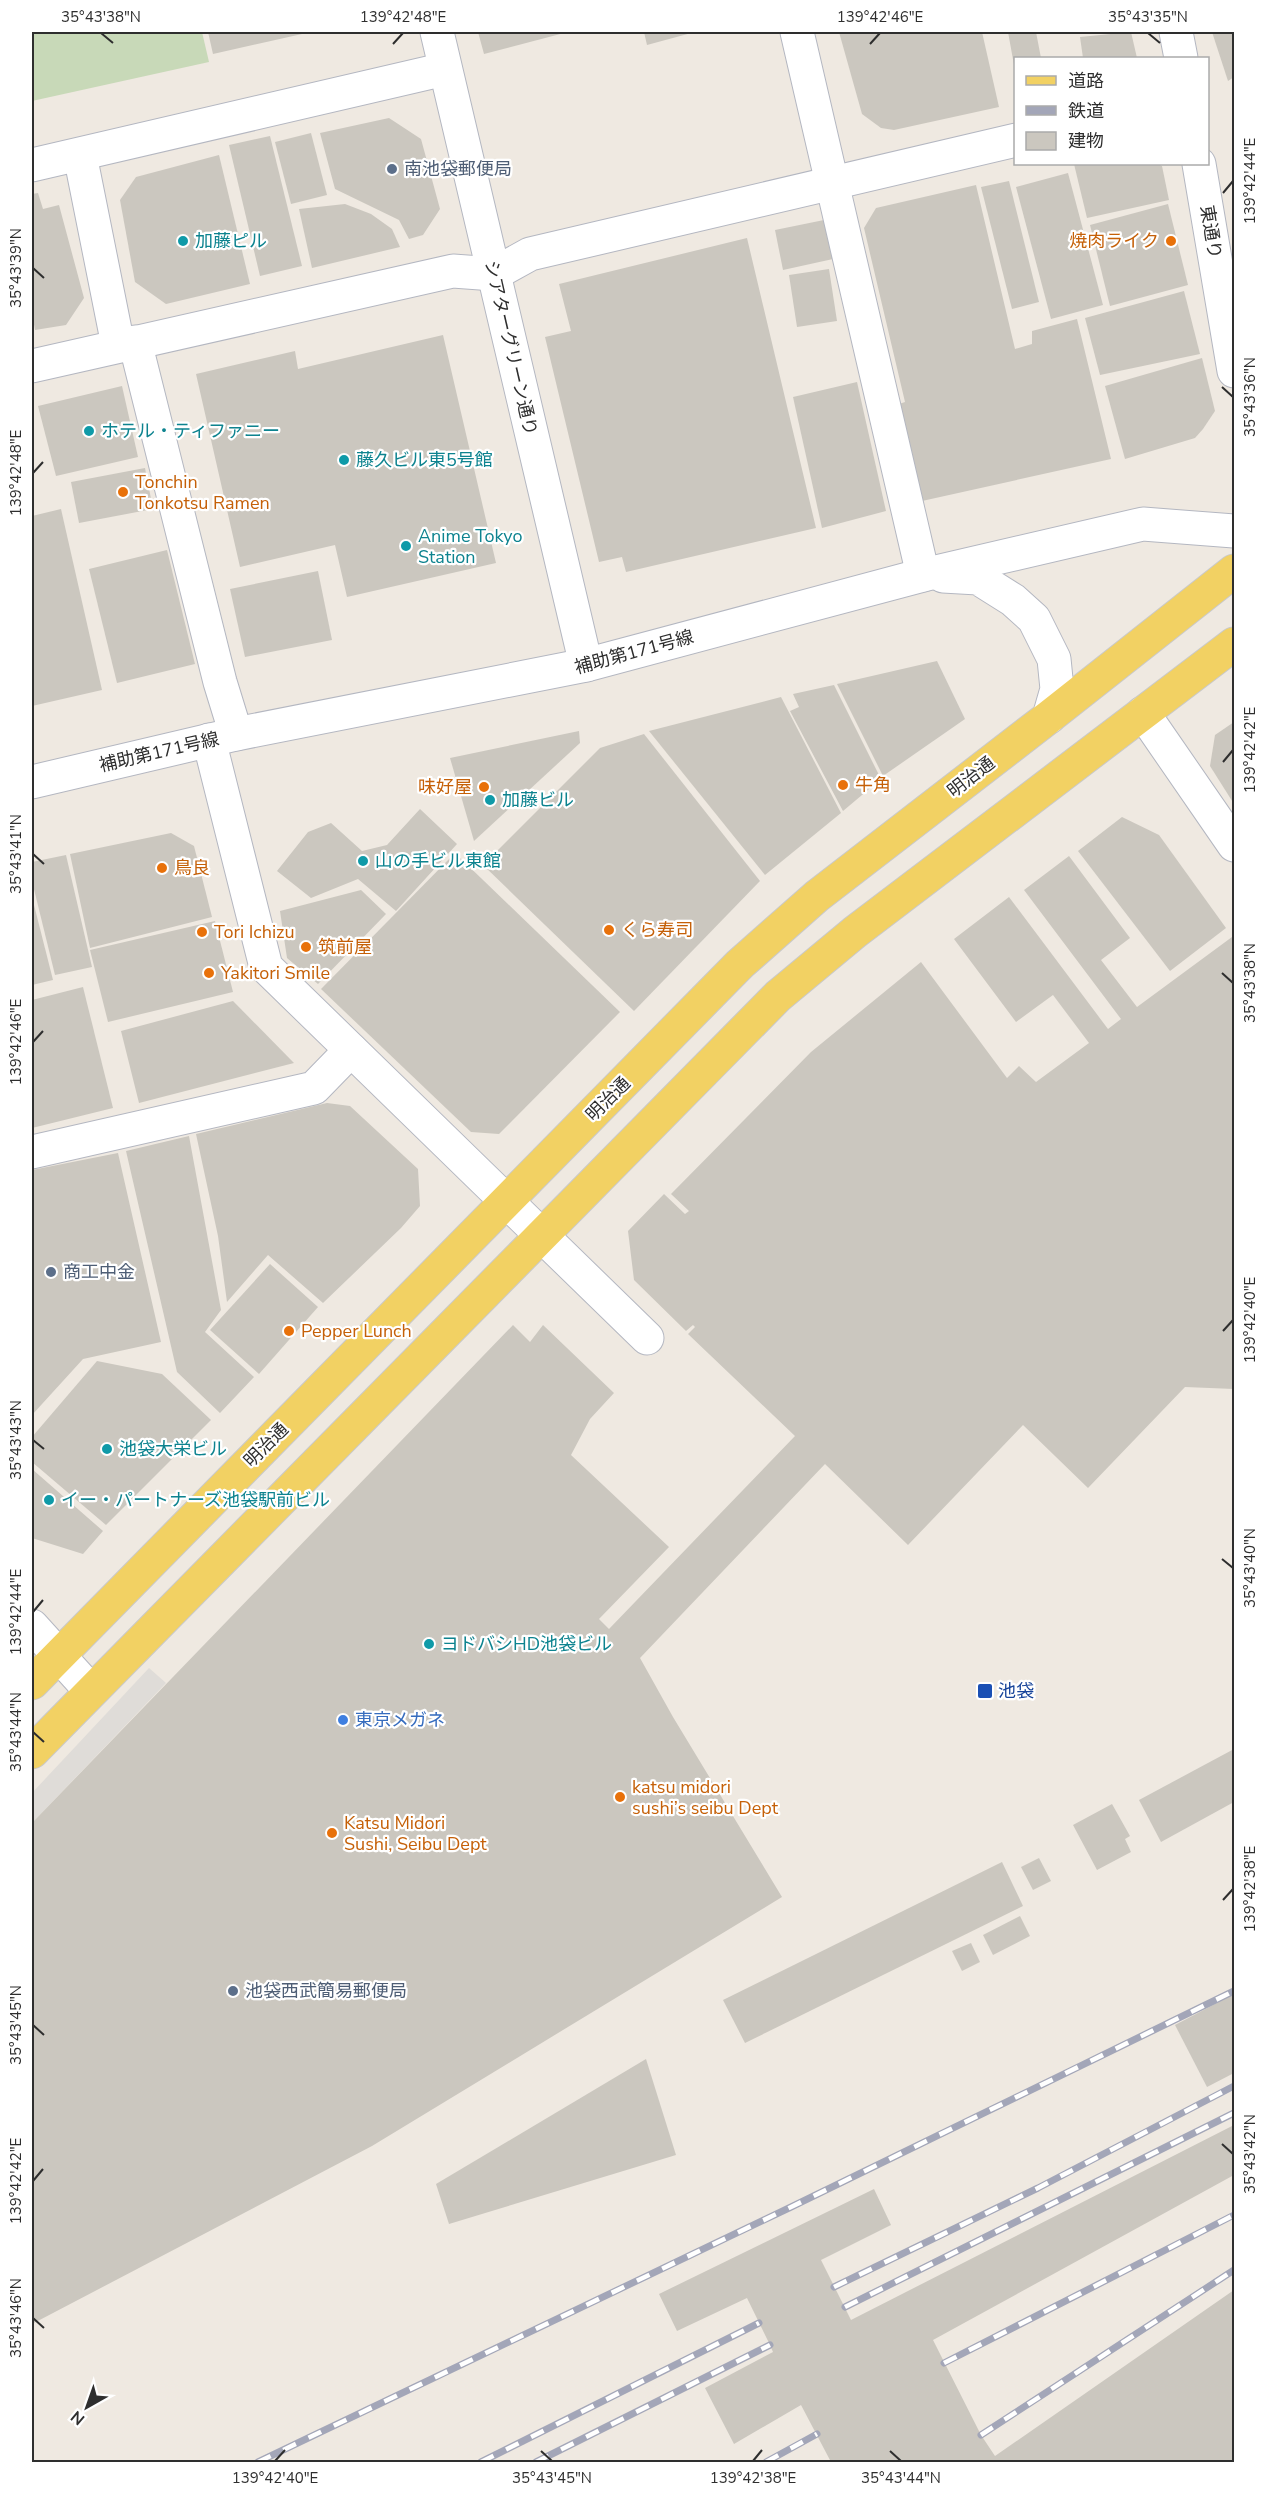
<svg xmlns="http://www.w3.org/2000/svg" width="1266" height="2494" viewBox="0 0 1266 2494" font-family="'Nunito Sans','Noto Sans JP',sans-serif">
<rect width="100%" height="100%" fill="#efe9e1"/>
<path fill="#c8d9b8" d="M 32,32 L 202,32 L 209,62 L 32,101 Z"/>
<path fill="#dfdcd8" d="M 149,1668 L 166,1683 L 32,1823 L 32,1793 Z"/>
<g fill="#cbc7bf">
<path d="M 208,32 L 311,32 L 213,54 Z"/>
<path d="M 478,32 L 568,32 L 484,54 Z"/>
<path d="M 644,32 L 695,32 L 647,45 Z"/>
<path d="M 839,32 L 982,32 L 999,107 L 894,130 L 881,128 L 862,114 Z"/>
<path d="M 1008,32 L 1036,32 L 1041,58 L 1016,58 L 1014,65 Z"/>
<path d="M 1131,32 L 1137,58 L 1083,58 L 1080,37 Z"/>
<path d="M 1212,32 L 1234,32 L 1234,77 L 1228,81 Z"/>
<path d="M 389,118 L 421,139 L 440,209 L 423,235 L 409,239 L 399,220 L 335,189 L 320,133 Z"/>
<path d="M 311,133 L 327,195 L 291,204 L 275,142 Z"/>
<path d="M 270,136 L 302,266 L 260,276 L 229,145 Z"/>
<path d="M 219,155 L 250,284 L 166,304 L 135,282 L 120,200 L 136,177 Z"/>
<path d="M 1074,164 L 1158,164 L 1162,166 L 1169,200 L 1087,218 Z"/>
<path d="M 1068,173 L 1103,305 L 1051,319 L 1016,187 Z"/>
<path d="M 1009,181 L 1039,302 L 1012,309 L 981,187 Z"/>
<path d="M 976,185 L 1015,349 L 1032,344 L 1032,331 L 1077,319 L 1111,459 L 922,501 L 899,404 L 905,402 L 864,228 L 876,208 Z"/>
<path d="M 38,193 L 43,209 L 59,205 L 84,298 L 66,325 L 35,330 L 32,313 L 32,194 Z"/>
<path d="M 345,204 L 371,214 L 392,229 L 400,247 L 312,268 L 299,209 Z"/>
<path d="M 1168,204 L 1188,285 L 1110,306 L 1090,225 Z"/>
<path d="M 824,220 L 833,259 L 783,270 L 775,230 Z"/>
<path d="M 747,238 L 816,528 L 626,572 L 622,557 L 599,562 L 545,337 L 571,331 L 559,284 Z"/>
<path d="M 829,269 L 837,321 L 797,327 L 789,275 Z"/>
<path d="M 1184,291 L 1200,354 L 1100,375 L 1085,318 Z"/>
<path d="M 443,335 L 496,563 L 347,597 L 335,545 L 240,567 L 196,374 L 295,351 L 298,369 Z"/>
<path d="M 1202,358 L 1215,411 L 1203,429 L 1195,438 L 1125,459 L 1105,386 Z"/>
<path d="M 857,382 L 886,511 L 822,528 L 793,397 Z"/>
<path d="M 122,386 L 138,457 L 56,476 L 38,406 Z"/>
<path d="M 145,468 L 153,509 L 79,523 L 71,482 Z"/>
<path d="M 61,509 L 102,690 L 32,706 L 32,516 Z"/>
<path d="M 167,550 L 195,664 L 117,683 L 89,569 Z"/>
<path d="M 318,571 L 332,640 L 245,657 L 230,589 Z"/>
<path d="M 937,661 L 965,719 L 883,776 L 837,684 Z"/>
<path d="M 834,685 L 881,779 L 843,811 L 790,711 L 799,707 L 793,694 Z"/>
<path d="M 781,697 L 841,813 L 765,875 L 649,731 Z"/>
<path d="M 1234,722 L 1234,804 L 1210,766 L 1215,735 Z"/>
<path d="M 579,731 L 580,743 L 474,841 L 450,758 Z"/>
<path d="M 644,734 L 760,881 L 634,1011 L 483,865 L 600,748 Z"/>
<path d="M 420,809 L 457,844 L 396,911 L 358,879 L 311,898 L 277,871 L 308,832 L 331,823 L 362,851 L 387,845 Z"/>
<path d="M 1122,817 L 1159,835 L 1226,928 L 1170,971 L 1078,851 Z"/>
<path d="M 171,833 L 194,846 L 212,917 L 90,948 L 70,854 Z"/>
<path d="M 455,853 L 620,1012 L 499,1134 L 471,1132 L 321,989 Z"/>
<path d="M 66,855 L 92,967 L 55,975 L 32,881 L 32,862 Z"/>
<path d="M 1069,856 L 1130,938 L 1101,960 L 1137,1007 L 1232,937 L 1234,941 L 1234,1389 L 1185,1387 L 1088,1488 L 1023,1425 L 908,1545 L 825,1464 L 640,1658 L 673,1717 L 782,1897 L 372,2146 L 32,2324 L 32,1823 L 513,1325 L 530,1342 L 543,1325 L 614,1393 L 590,1419 L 571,1455 L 669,1547 L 599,1619 L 609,1629 L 795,1436 L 688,1334 L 695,1327 L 693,1325 L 686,1331 L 634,1280 L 628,1231 L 664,1194 L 685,1214 L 689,1211 L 671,1194 L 811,1052 L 921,962 L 1007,1078 L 1019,1066 L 1036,1082 L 1089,1043 L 1053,995 L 1016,1022 L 954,939 L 1009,897 L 1108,1029 L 1121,1019 L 1024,890 Z"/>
<path d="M 361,890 L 386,914 L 318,984 L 287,958 L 280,911 Z"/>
<path d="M 32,897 L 53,980 L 32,985 Z"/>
<path d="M 215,921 L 233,992 L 108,1022 L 90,950 Z"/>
<path d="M 83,987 L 113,1108 L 32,1128 L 32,1000 Z"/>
<path d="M 233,1001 L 294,1063 L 139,1103 L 121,1031 Z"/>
<path d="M 327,1103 L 350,1106 L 418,1169 L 420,1206 L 401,1228 L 323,1303 L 268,1255 L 227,1302 L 218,1236 L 196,1134 Z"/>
<path d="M 189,1136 L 221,1310 L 205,1332 L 254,1377 L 220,1413 L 177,1372 L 126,1151 Z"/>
<path d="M 118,1153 L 161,1342 L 83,1359 L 32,1415 L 32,1170 Z"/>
<path d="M 270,1264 L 318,1307 L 259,1374 L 210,1330 Z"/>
<path d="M 97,1361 L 162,1374 L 211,1420 L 106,1525 L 32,1462 L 32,1437 Z"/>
<path d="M 32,1469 L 103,1531 L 83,1554 L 32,1538 Z"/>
<path d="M 1234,1749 L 1234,1802 L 1161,1842 L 1139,1800 Z"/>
<path d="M 1112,1804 L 1130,1836 L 1125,1839 L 1131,1852 L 1097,1870 L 1073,1825 Z"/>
<path d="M 1039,1858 L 1051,1881 L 1033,1890 L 1021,1867 Z"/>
<path d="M 1002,1862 L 1023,1906 L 745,2043 L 723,2000 Z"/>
<path d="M 1020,1916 L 1030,1936 L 993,1955 L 983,1935 Z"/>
<path d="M 971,1943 L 980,1962 L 962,1971 L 952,1951 Z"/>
<path d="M 1234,1994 L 1234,2073 L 1207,2087 L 1175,2025 Z"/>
<path d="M 646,2059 L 676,2155 L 449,2224 L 436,2184 Z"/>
<path d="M 1234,2125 L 1234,2175 L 933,2340 L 981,2435 L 995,2456 L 1234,2290 L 1234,2462 L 831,2462 L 801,2405 L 734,2444 L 705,2388 L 773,2352 L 770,2345 L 747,2298 L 677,2331 L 659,2294 L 874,2189 L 891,2225 L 821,2260 L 851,2320 Z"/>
</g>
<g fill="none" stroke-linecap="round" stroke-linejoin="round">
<g stroke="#b4b7c1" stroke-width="35">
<g id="minor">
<path d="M 437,32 L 586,665"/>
<path d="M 797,32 L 923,575"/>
<path d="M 1176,32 L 1181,58"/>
<path d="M 80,155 L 118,345"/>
<path d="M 1199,164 L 1234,371"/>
<path d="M 32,165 L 445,69"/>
<path d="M 135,342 L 220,682 L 236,734"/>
<path d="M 32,366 L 453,271 L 494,274 L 530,254 L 1016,140"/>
<path d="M 943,576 L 978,578 L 1013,600 L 1034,619 L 1054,659 L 1057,689 L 1049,717"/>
<path d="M 1143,713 L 1234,845"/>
<path d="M 209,740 L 266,967 L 647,1338"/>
<path d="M 32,782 L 236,734 L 586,665 L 923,575 L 1143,524 L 1234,531"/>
<path d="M 32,1152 L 314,1088 L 351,1050"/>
<path d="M 32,1626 L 91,1691"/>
</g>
</g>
<g stroke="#c9c9c9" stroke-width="35">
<g id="major">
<path d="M 32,1683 L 740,964 L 817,896 L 1049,717 L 1234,571"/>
<path d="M 32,1752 L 778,996 L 855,932 L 1234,644"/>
</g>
</g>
<use href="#minor" stroke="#fff" stroke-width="33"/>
<use href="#major" stroke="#f2d163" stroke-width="33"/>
<g stroke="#a3a6b8" stroke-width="7">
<g id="rail">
<path d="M 834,2287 L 1038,2188 L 1234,2086"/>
<path d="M 845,2307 L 1234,2113"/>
<path d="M 944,2363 L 1234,2215"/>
<path d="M 981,2435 L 1234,2270"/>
<path d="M 258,2462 L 789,2208 L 1234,1991"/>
<path d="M 481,2462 L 759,2323"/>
<path d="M 536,2462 L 770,2345"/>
<path d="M 766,2462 L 817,2434"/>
</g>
</g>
<use href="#rail" stroke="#fff" stroke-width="4.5" stroke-dasharray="14" stroke-linecap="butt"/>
</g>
<path fill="none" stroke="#2e2e2e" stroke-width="2" d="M 101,33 L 113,43M 1148,33 L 1160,43M 393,44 L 403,33M 870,44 L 880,33M 1223,193 L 1233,181M 33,268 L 44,278M 1222,387 L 1233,397M 33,473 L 43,462M 1223,762 L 1233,750M 33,854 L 44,864M 1222,973 L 1233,983M 33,1042 L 43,1031M 1223,1331 L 1233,1320M 33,1440 L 44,1449M 1222,1559 L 1233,1568M 33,1612 L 43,1600M 33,1732 L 44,1742M 1223,1900 L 1233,1889M 33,2025 L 44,2035M 1222,2144 L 1233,2154M 33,2181 L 43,2169M 33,2318 L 44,2328M 541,2451 L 552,2461M 890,2451 L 901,2461M 275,2461 L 285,2450M 753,2461 L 762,2450"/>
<g fill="#5c6f8a" stroke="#fff" stroke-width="2">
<circle cx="392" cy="169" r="6"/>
<circle cx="51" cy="1272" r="6"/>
<circle cx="233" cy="1991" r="6"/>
</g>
<g fill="#0f9aa8" stroke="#fff" stroke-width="2">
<circle cx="183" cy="241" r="6"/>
<circle cx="89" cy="431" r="6"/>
<circle cx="344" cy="460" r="6"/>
<circle cx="406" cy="546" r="6"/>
<circle cx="490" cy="800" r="6"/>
<circle cx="363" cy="861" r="6"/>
<circle cx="107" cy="1449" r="6"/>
<circle cx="49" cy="1500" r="6"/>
<circle cx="429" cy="1644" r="6"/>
</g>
<g fill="#e8710a" stroke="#fff" stroke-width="2">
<circle cx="1171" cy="241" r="6"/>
<circle cx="123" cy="492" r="6"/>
<circle cx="843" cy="785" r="6"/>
<circle cx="484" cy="787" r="6"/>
<circle cx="162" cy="868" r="6"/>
<circle cx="609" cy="930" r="6"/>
<circle cx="202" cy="932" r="6"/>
<circle cx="306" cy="947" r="6"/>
<circle cx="209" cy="973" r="6"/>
<circle cx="289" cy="1331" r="6"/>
<circle cx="620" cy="1797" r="6"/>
<circle cx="332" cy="1833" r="6"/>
</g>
<rect fill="#1a4fb4" stroke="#fff" stroke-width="2" x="977" y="1683" width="16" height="16" rx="3"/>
<circle fill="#3f7fe0" stroke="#fff" stroke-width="2" cx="343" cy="1720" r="6"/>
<g text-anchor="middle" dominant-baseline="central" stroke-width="4.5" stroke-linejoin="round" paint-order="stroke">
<g font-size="18" fill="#4e5e75" stroke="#fff" text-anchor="start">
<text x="404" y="169">南池袋郵便局</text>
<text x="63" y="1272">商工中金</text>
<text x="245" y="1991">池袋西武簡易郵便局</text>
</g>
<g font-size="18" fill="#2e2e2e" stroke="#fff">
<text transform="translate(1211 232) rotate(81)">東通り</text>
<text transform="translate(511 348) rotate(77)">シアターグリーン通り</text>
<text transform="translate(634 652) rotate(-15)">補助第171号線</text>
<text transform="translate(159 752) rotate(-13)">補助第171号線</text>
<text transform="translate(971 777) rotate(-38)">明治通</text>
<text transform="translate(608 1099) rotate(-45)">明治通</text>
<text transform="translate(266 1445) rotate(-45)">明治通</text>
</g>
<g font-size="18" fill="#0d838f" stroke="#fff" text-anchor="start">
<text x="195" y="241">加藤ピル</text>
<text x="101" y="431">ホテル・ティファニー</text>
<text x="356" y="460">藤久ビル東5号館</text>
<text x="418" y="536">Anime Tokyo<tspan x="418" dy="21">Station</tspan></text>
<text x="502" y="800">加藤ビル</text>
<text x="375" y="861">山の手ビル東館</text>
<text x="119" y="1449">池袋大栄ビル</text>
<text x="61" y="1500">イー・パートナーズ池袋駅前ビル</text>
<text x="441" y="1644">ヨドバシHD池袋ビル</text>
</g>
<g font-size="18" fill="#c56008" stroke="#fff" text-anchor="start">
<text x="1159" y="241" text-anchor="end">焼肉ライク</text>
<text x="135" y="482">Tonchin<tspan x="135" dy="21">Tonkotsu Ramen</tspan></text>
<text x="855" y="785">牛角</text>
<text x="472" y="787" text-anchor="end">味好屋</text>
<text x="174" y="868">鳥良</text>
<text x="621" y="930">くら寿司</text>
<text x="214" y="932">Tori Ichizu</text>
<text x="318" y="947">筑前屋</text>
<text x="221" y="973">Yakitori Smile</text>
<text x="301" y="1331">Pepper Lunch</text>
<text x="632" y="1787">katsu midori<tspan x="632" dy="21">sushi’s seibu Dept</tspan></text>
<text x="344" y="1823">Katsu Midori<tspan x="344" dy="21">Sushi, Seibu Dept</tspan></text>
</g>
<g font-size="18" fill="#164399" stroke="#fff" text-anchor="start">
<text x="998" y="1691">池袋</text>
</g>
<g font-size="18" fill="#366cbe" stroke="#fff" text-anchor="start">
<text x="355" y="1720">東京メガネ</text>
</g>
</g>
<rect width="1266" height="2494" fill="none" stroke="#ffffff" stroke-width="66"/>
<rect x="1014" y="57" width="195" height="108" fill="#ffffff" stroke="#ababab" stroke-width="1.5"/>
<rect x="1026" y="76" width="30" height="9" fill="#f2d163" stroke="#ababab" stroke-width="1.5"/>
<text x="1068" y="87" font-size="18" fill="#2e2e2e">道路</text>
<rect x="1026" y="106" width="30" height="9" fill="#a3a6b8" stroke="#ababab" stroke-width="1.5"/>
<text x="1068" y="117" font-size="18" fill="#2e2e2e">鉄道</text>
<rect x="1026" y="132" width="30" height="18" fill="#cbc7bf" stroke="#ababab" stroke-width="1.5"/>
<text x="1068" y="147" font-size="18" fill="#2e2e2e">建物</text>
<g transform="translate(87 2407) rotate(220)" stroke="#ffffff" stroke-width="4.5" paint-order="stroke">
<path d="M0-4.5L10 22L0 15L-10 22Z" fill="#2e2e2e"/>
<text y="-9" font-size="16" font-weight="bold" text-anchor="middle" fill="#2e2e2e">N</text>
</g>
<rect x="33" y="33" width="1200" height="2428" fill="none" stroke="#2e2e2e" stroke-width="2"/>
<g font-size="15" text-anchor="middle" fill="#2e2e2e">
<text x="101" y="22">35°43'38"N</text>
<text x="403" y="22">139°42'48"E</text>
<text x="880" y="22">139°42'46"E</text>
<text x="1148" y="22">35°43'35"N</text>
<text transform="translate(1250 181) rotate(-90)" y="5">139°42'44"E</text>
<text transform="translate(16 268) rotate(-90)" y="5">35°43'39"N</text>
<text transform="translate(1250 397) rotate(-90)" y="5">35°43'36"N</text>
<text transform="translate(16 473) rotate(-90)" y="5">139°42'48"E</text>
<text transform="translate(1250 750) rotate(-90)" y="5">139°42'42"E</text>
<text transform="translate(16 854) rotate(-90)" y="5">35°43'41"N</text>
<text transform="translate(1250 983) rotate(-90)" y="5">35°43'38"N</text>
<text transform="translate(16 1042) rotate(-90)" y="5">139°42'46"E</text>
<text transform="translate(1250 1320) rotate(-90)" y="5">139°42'40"E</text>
<text transform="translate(16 1440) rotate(-90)" y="5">35°43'43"N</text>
<text transform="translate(1250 1568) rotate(-90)" y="5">35°43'40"N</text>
<text transform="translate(16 1612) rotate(-90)" y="5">139°42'44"E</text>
<text transform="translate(16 1732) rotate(-90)" y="5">35°43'44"N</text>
<text transform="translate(1250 1889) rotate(-90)" y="5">139°42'38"E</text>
<text transform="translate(16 2025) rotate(-90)" y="5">35°43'45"N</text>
<text transform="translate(1250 2154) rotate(-90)" y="5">35°43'42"N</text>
<text transform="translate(16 2181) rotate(-90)" y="5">139°42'42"E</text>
<text transform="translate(16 2318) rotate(-90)" y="5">35°43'46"N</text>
<text x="275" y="2483">139°42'40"E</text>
<text x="552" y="2483">35°43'45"N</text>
<text x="753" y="2483">139°42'38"E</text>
<text x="901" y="2483">35°43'44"N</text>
</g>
</svg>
